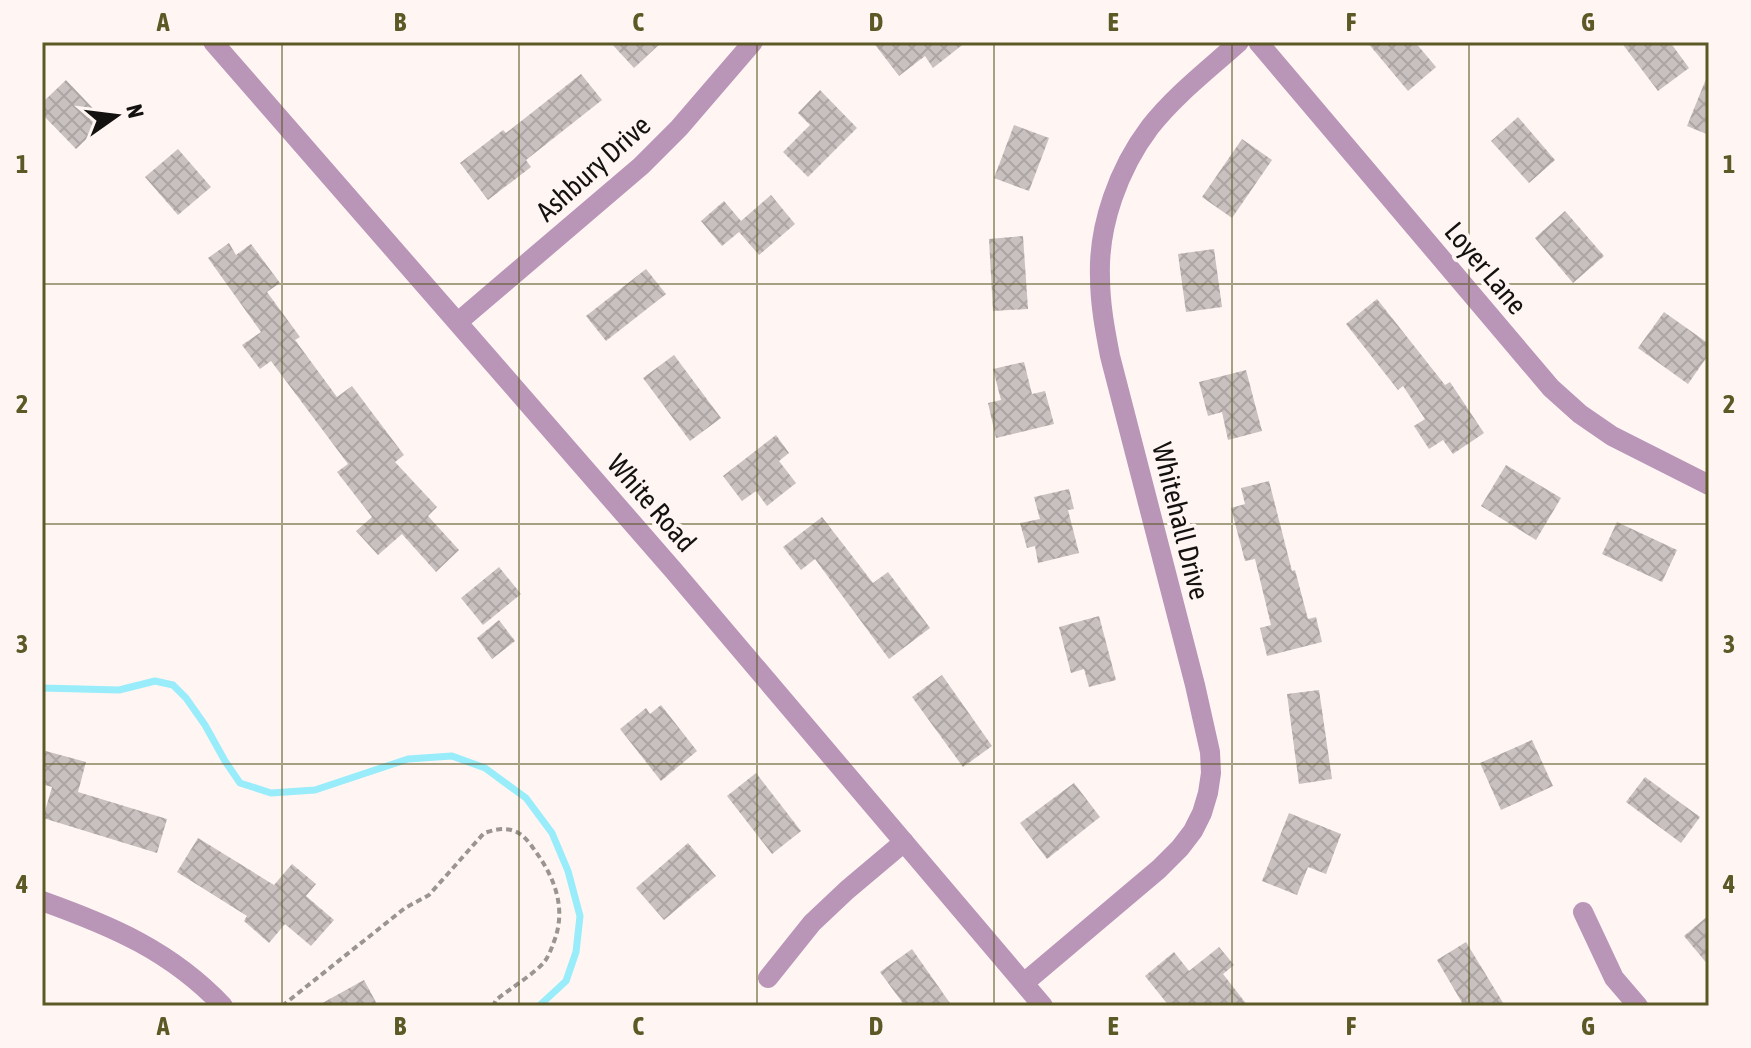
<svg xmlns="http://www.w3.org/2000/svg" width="1751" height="1048" viewBox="0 0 1751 1048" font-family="'Asap Condensed',sans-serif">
<defs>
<pattern id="building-cross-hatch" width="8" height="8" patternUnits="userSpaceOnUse" patternTransform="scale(2)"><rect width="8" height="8" fill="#c9c1bf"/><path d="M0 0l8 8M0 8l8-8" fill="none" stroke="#aca5a3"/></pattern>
</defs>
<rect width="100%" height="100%" fill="#fff6f3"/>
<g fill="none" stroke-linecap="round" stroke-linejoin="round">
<path stroke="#99ecfa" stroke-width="7" d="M 42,688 L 119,690 L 155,681 L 173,685 L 186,698 L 205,725 L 225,761 L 240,783 L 271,793 L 315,790 L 408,759 L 452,756 L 485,768 L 526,798 L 552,833 L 568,871 L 580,916 L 576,952 L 566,981 L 539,1006"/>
</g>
<g fill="url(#building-cross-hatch)">
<path d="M 610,42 L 662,42 L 634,68 Z"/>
<path d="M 873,42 L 966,42 L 933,68 L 925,56 L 899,76 Z"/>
<path d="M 1367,42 L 1415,42 L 1436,67 L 1408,91 Z"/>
<path d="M 1621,42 L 1670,42 L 1689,68 L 1658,91 Z"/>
<path d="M 581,74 L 602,100 L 526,160 L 531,167 L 488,200 L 460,163 L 503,130 L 506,133 Z"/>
<path d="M 1708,74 L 1709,74 L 1709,135 L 1687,126 Z"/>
<path d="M 66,80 L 105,121 L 76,149 L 42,114 L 42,103 Z"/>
<path d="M 820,90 L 857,128 L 808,177 L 783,152 L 810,125 L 798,113 Z"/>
<path d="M 1518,117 L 1555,160 L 1529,183 L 1491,141 Z"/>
<path d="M 1014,125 L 1049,138 L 1029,191 L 994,178 Z"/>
<path d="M 1242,139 L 1272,160 L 1232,218 L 1202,197 Z"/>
<path d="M 178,149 L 211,187 L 178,215 L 145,177 Z"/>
<path d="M 771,195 L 795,224 L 759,255 L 739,232 L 722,246 L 701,221 L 724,201 L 741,221 Z"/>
<path d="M 1565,211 L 1604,256 L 1573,283 L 1535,238 Z"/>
<path d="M 1023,236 L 1028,309 L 993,311 L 989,239 Z"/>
<path d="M 229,243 L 236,255 L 251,244 L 280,283 L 267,292 L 300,337 L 295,340 L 337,397 L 352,386 L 404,455 L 395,462 L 437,507 L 428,516 L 459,550 L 436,572 L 402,534 L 378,555 L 356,531 L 372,517 L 337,472 L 348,464 L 271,361 L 260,369 L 242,345 L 261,332 L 208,258 Z"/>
<path d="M 1214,249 L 1222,307 L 1186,312 L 1178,254 Z"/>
<path d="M 646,269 L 666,294 L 606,341 L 586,316 Z"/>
<path d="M 1377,299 L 1445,385 L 1450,382 L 1484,433 L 1453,454 L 1443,440 L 1429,449 L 1414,426 L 1425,419 L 1403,386 L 1398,390 L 1346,324 Z"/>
<path d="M 1664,312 L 1709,344 L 1709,354 L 1688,384 L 1638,348 Z"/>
<path d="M 674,355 L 721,418 L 690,441 L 643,378 Z"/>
<path d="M 1024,362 L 1032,394 L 1045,391 L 1054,424 L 996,438 L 988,403 L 1001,400 L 993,369 Z"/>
<path d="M 1246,370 L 1262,431 L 1228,440 L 1222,412 L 1208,416 L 1199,382 Z"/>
<path d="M 776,435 L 789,453 L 779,461 L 796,483 L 767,506 L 756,491 L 742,501 L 723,476 Z"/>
<path d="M 1506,465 L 1561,498 L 1536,540 L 1481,506 Z"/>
<path d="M 1269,481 L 1292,571 L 1295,570 L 1308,619 L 1316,617 L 1322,642 L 1267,656 L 1260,628 L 1271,625 L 1255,559 L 1245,561 L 1231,508 L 1245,504 L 1241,488 Z"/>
<path d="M 1069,489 L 1074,509 L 1068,510 L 1079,553 L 1038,563 L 1035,546 L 1027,548 L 1020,523 L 1040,519 L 1034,497 Z"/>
<path d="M 822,517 L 873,583 L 888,572 L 930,628 L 889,659 L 815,559 L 801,570 L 783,547 Z"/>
<path d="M 1617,522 L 1677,550 L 1662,582 L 1602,554 Z"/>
<path d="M 499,567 L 521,594 L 483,625 L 461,598 Z"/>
<path d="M 1099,616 L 1116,680 L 1089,687 L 1084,669 L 1071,673 L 1059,627 Z"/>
<path d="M 499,620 L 515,641 L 492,659 L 477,638 Z"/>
<path d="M 942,675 L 992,746 L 963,767 L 912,697 Z"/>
<path d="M 1319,690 L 1332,779 L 1299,784 L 1287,694 Z"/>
<path d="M 661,705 L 697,751 L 661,781 L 620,729 L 646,708 L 650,714 Z"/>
<path d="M 1532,740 L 1553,786 L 1501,810 L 1480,763 Z"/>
<path d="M 42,750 L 86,762 L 78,792 L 167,819 L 157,853 L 43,818 L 52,787 L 42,784 Z"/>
<path d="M 756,773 L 801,831 L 772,854 L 727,796 Z"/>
<path d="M 1645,777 L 1700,817 L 1681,843 L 1626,802 Z"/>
<path d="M 1074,783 L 1100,817 L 1047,859 L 1020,823 Z"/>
<path d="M 1289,813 L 1341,834 L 1326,874 L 1308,867 L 1297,895 L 1262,881 Z"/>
<path d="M 198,838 L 274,885 L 292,864 L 316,884 L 306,896 L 334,920 L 311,946 L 285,924 L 269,943 L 244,921 L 247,916 L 177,872 Z"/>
<path d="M 688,843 L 716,876 L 664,920 L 636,888 Z"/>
<path d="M 1709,915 L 1709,966 L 1684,936 Z"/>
<path d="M 1466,942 L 1505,1006 L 1464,1006 L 1437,960 Z"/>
<path d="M 1219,947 L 1234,965 L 1223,974 L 1248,1006 L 1169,1006 L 1145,976 L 1174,952 L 1189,971 Z"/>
<path d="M 912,949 L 952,1006 L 905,1006 L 880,972 Z"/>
<path d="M 364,980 L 378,1006 L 317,1006 Z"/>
</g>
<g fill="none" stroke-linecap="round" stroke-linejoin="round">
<path stroke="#9a9492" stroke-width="4" stroke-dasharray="6 4" stroke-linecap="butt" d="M 282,1006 L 405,908 L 429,895 L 484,833 C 494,830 504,827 514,831 C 524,834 530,844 536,852 C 556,880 567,911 553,944 C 551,950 548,957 545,961 C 537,972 508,990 496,1000 L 493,1006"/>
<g stroke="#b995b8" stroke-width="20">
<path d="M 213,42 L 674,571 L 1043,1006"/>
<path d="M 1258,42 L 1551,388 L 1580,414 L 1612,436 L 1709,485"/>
<path d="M 458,322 L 641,166 L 679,128 L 753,42"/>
<path d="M 42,901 C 112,926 171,951 223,1006"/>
<path d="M 1583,912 L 1614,978 L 1638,1006"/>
<path d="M 768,978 L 812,923 L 847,890 L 904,842"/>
<path d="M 1024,983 L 1159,869 L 1180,848 L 1193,831 L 1202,813 L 1208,793 L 1211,773 L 1210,752 L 1195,685 L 1110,356 C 1105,330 1100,304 1100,277 C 1098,225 1119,168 1150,127 C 1175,95 1209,69 1239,42"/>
</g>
</g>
<path fill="none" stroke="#5c5926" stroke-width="2" stroke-opacity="0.55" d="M 282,42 L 282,1006M 519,42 L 519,1006M 757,42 L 757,1006M 994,42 L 994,1006M 1232,42 L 1232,1006M 1469,42 L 1469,1006M 42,284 L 1709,284M 42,524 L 1709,524M 42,764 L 1709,764"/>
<g text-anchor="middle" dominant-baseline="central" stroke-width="8" stroke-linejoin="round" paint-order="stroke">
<g font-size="28" fill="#141211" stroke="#fff6f3">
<text transform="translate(593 168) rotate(-42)">Ashbury Drive</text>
<text transform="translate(1486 268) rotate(50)">Loyer Lane</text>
<text transform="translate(652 503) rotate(49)">White Road</text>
<text transform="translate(1181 521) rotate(76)">Whitehall Drive</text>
</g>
</g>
<rect width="1751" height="1048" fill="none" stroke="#fff6f3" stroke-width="88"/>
<g transform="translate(116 116) rotate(76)" stroke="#fff6f3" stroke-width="6" paint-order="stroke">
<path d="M0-6L14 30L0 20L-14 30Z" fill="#141211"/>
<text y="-12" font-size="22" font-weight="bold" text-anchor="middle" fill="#141211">N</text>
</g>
<rect x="44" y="44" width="1663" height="960" fill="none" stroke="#5c5926" stroke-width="3"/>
<g font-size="26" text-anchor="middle" font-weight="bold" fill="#5c5926">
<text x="163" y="31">A</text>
<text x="400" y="31">B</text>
<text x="638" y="31">C</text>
<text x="876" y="31">D</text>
<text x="1113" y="31">E</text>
<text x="1351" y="31">F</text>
<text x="1588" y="31">G</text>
<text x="22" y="173">1</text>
<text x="1729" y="173">1</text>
<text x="22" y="413">2</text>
<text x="1729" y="413">2</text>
<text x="22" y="653">3</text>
<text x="1729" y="653">3</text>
<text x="22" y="893">4</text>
<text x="1729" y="893">4</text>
<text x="163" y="1035">A</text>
<text x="400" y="1035">B</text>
<text x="638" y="1035">C</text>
<text x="876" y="1035">D</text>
<text x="1113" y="1035">E</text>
<text x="1351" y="1035">F</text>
<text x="1588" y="1035">G</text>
</g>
</svg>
